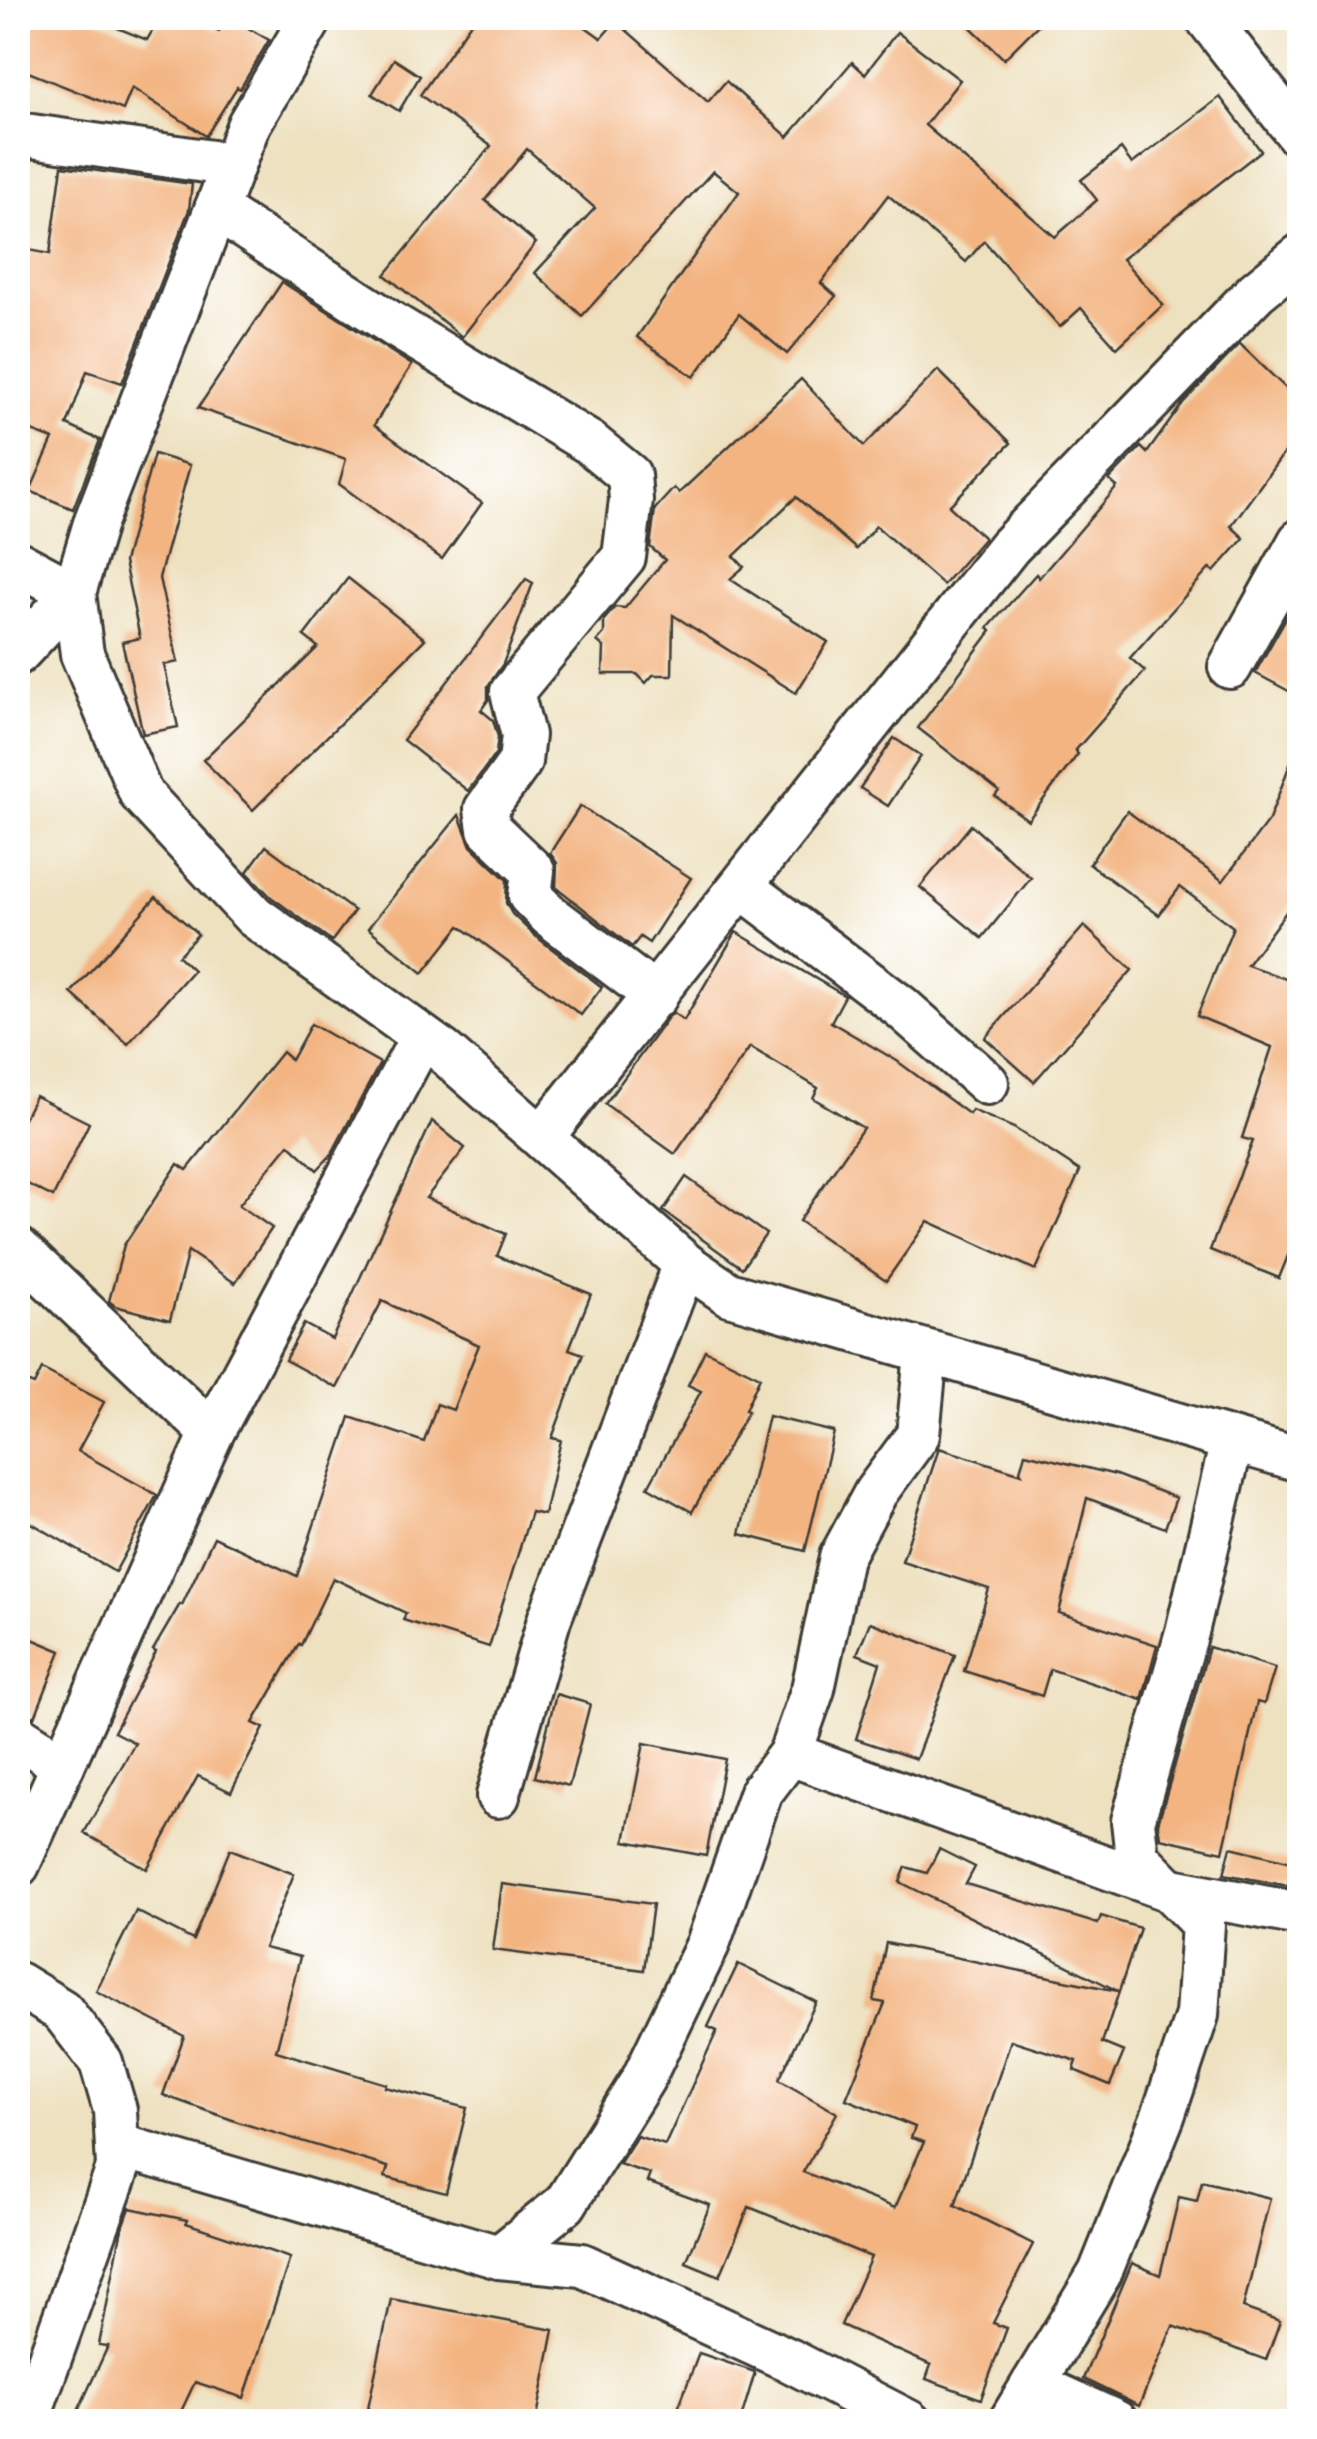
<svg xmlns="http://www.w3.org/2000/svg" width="1317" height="2439" viewBox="0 0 1317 2439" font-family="'Gochi Hand',sans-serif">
<rect width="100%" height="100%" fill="#fff"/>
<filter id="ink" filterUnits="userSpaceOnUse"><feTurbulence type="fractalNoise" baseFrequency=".01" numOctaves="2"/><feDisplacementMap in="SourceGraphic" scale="20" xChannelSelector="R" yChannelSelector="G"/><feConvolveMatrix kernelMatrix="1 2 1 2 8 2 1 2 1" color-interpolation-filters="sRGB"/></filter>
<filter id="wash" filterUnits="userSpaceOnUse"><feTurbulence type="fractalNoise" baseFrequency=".0048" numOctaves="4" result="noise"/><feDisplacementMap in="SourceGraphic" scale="40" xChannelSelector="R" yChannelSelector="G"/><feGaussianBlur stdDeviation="2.25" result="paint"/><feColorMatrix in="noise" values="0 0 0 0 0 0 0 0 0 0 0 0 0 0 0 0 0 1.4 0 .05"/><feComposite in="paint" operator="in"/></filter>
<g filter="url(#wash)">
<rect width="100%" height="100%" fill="#eee1c0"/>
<g id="blocks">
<g fill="#f3b481">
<path d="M 18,18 L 93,18 L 147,40 L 160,18 L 194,18 L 219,31 L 227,18 L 231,18 L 269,40 L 240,89 L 237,87 L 206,136 L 132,88 L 123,110 L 18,68 Z"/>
<path d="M 474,18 L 573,18 L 601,38 L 616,21 L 708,102 L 726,81 L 788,137 L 852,62 L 865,74 L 897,32 L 960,80 L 925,125 L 1055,237 L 1097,200 L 1081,180 L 1121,149 L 1132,164 L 1220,97 L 1261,151 L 1122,259 L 1163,305 L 1117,348 L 1081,308 L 1060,327 L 984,241 L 966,262 L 888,195 L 821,283 L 836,296 L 787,354 L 739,314 L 694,377 L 637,337 L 739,192 L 713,171 L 582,316 L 535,273 L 595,208 L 527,149 L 485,200 L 536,243 L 462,337 L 385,275 L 491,146 L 420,95 Z"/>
<path d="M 961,18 L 1045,18 L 1004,59 Z"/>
<path d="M 394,59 L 420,76 L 399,111 L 372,94 Z"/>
<path d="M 62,166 L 192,184 L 189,210 L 122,383 L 87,371 L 67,425 L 100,440 L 73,509 L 30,491 L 53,439 L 18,426 L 18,248 L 50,254 Z"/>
<path d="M 282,282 L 412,365 L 374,425 L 482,503 L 442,559 L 339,484 L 346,459 L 198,408 Z"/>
<path d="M 1240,344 L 1300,402 L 1300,431 L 1231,526 L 1244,538 L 1214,572 L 1210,568 L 1130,658 L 1145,671 L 1075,751 L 1078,754 L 1028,820 L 995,796 L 999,791 L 918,728 L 991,631 L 988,628 L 1036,574 L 1039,578 L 1117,487 L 1109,480 L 1141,447 L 1147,453 L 1183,403 Z"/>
<path d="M 938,370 L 1011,443 L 949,506 L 984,538 L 943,585 L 876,526 L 856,549 L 796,497 L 734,556 L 744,567 L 730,579 L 828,642 L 796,693 L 673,615 L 672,675 L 653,675 L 646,683 L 637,674 L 603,674 L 604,647 L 597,641 L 604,633 L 604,620 L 615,607 L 625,608 L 665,560 L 650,547 L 655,509 L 674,488 L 679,493 L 801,379 L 864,446 Z"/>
<path d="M 154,454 L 190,465 L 159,578 L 178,662 L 164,665 L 178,727 L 143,734 L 122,642 L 140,638 L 124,562 Z"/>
<path d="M 348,578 L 425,639 L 253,810 L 203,760 L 318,647 L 304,636 Z"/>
<path d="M 526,579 L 533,583 L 503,664 L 488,686 L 488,700 L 481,710 L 493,720 L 498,737 L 496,753 L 468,791 L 403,740 Z"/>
<path d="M 1300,593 L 1300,697 L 1255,673 Z"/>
<path d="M 894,738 L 921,756 L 888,806 L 860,788 Z"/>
<path d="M 1296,748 L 1300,748 L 1300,893 L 1247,965 L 1300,984 L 1300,1226 L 1279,1278 L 1210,1250 L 1253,1141 L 1242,1138 L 1272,1047 L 1197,1016 L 1233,927 L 1180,887 L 1159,915 L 1089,864 L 1127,811 L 1223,881 L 1269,820 Z"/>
<path d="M 580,806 L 691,878 L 649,943 L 640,937 L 632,947 L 556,887 L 557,863 L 550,853 Z"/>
<path d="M 459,815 L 471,846 L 507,880 L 506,903 L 512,914 L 534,935 L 602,987 L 581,1015 L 460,926 L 423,973 L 368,928 Z"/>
<path d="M 971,825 L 1031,878 L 982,938 L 920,887 Z"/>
<path d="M 266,846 L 354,911 L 332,941 L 271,897 L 247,872 Z"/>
<path d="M 156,897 L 198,934 L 178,956 L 193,970 L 128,1044 L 71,993 Z"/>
<path d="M 1084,926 L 1132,970 L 1034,1082 L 985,1038 Z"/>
<path d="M 736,932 L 845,996 L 831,1022 L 897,1061 L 969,1114 L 972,1110 L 1014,1128 L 1080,1171 L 1036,1270 L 928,1221 L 886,1281 L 799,1221 L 863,1128 L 813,1098 L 818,1088 L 750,1047 L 675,1154 L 605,1104 L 669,1016 L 673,1013 L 684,1020 Z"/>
<path d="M 311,1024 L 380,1063 L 331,1155 L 317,1170 L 289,1144 L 239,1205 L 272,1228 L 235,1283 L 188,1251 L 170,1320 L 115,1306 L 109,1301 L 124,1245 L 178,1164 L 187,1170 L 282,1052 L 291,1060 Z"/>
<path d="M 35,1096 L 89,1123 L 53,1197 L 18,1179 L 18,1130 Z"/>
<path d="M 432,1121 L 465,1148 L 426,1198 L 506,1234 L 497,1256 L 591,1294 L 569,1349 L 583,1354 L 552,1438 L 561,1440 L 544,1515 L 531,1512 L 489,1647 L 403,1620 L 406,1613 L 333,1578 L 301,1645 L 299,1644 L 253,1723 L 264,1728 L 231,1792 L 198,1776 L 147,1869 L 84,1833 L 135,1743 L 114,1732 L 156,1652 L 153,1650 L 180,1604 L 182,1605 L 214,1537 L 297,1576 L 350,1417 L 424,1442 L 437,1404 L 453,1410 L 479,1345 L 382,1301 L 337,1388 L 285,1360 L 304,1324 L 332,1339 Z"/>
<path d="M 686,1177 L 766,1234 L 742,1268 L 663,1211 Z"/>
<path d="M 705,1350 L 760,1377 L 745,1410 L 748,1411 L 692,1512 L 648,1487 L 701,1391 L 688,1385 Z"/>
<path d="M 42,1369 L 104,1402 L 78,1451 L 157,1495 L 115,1572 L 18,1515 L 18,1379 L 34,1385 Z"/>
<path d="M 768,1416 L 834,1432 L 805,1551 L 740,1534 Z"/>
<path d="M 939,1448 L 1022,1474 L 1020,1471 L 1025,1453 L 1116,1475 L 1176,1498 L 1165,1528 L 1087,1498 L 1059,1613 L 1157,1645 L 1142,1700 L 1050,1669 L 1042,1696 L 964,1671 L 989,1589 L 902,1561 Z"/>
<path d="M 870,1622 L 955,1655 L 916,1759 L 856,1739 L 880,1663 L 857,1654 Z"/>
<path d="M 18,1633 L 61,1651 L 35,1717 L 18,1711 Z"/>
<path d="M 1209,1647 L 1275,1668 L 1264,1704 L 1257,1702 L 1223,1852 L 1160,1838 L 1158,1823 Z"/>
<path d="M 556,1694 L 590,1704 L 569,1786 L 535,1777 Z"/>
<path d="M 644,1743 L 725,1759 L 706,1856 L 625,1841 Z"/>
<path d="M 1231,1847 L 1300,1864 L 1300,1888 L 1224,1874 Z"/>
<path d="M 230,1849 L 294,1874 L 264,1948 L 300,1957 L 276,2051 L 386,2084 L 385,2087 L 467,2108 L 446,2193 L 385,2177 L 388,2167 L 238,2122 L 163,2095 L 184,2036 L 96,1991 L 136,1911 L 193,1940 Z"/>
<path d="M 939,1849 L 975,1867 L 966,1884 L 1098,1924 L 1101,1916 L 1140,1928 L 1102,2043 L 1124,2052 L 1110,2085 L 1074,2070 L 1077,2061 L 1011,2040 L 955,2205 L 1033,2244 L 993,2323 L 1007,2328 L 981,2399 L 926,2379 L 931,2365 L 841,2325 L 871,2257 L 749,2207 L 720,2276 L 686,2262 L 710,2205 L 647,2182 L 650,2174 L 619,2164 L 637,2136 L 665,2145 L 717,2031 L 708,2027 L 738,1964 L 816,2002 L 779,2080 L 837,2113 L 803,2172 L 895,2208 L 924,2142 L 911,2138 L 915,2127 L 846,2099 L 885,2003 L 874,2001 L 886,1943 L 1118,1991 L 900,1882 L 906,1867 L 927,1873 Z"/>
<path d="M 502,1884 L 653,1904 L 644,1970 L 493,1950 Z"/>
<path d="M 1202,2181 L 1270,2198 L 1243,2308 L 1280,2321 L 1266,2360 L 1173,2326 L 1139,2406 L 1083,2379 L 1132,2263 L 1160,2275 L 1179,2197 L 1197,2201 Z"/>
<path d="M 130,2208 L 187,2220 L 186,2223 L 290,2258 L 244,2398 L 195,2382 L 176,2422 L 73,2422 L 108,2346 L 99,2345 L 121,2233 Z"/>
<path d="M 391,2299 L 554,2330 L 536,2422 L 365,2422 Z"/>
<path d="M 699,2353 L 755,2372 L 740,2422 L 673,2422 Z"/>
</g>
</g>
</g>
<g filter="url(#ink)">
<use href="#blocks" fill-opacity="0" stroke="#3c3a35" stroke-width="2.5"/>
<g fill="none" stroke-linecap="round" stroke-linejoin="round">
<g stroke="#3c3a35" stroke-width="48">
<g id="minor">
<path d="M 311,18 L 249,124 L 96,520 L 74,593 L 82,654 L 141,794 L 254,916 L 444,1052 L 685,1264 L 729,1294 L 1300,1460"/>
<path d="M 1207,18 L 1300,137"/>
<path d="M 18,134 L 233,165"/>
<path d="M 216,209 L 394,325 L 590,443 L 629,475 L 631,500 L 624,557 L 512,692 L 523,735 L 520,762 L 486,809 L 489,829 L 533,871 L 530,896 L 549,915 L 656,996"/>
<path d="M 18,563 L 74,593 L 18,653"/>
<path d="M 1230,667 L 1300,541"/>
<path d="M 742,887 L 901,1007 L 987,1083"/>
<path d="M 542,1137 L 1009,547 L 1256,292 L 1300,256"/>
<path d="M 18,1249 L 212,1433"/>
<path d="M 18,1736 L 63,1765"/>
<path d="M 790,1754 L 1167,1889 L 1300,1914"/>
<path d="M 498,1796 L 549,1620 L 685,1264"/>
<path d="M 18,1865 L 212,1433 L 422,1037"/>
<path d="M 18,1984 L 62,2011 L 101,2062 L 115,2110 L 118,2168 L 27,2422"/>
<path d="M 117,2145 L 499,2257 L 582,2265 L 789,2360 L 909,2422"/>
<path d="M 499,2257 L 565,2204 L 643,2079 L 708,1944 L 761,1792 L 790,1754 L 813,1689 L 841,1557 L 876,1492 L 918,1435 L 926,1353"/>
<path d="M 1033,2384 L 1116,2422"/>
<path d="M 1010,2422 L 1100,2273 L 1163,2116 L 1197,2015 L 1203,1924 L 1137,1857 L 1133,1821 L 1187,1632 L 1232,1441"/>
</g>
</g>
<use href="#minor" stroke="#fff" stroke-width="42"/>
</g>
</g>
<rect width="1317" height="2439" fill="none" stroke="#fff" stroke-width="60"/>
</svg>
